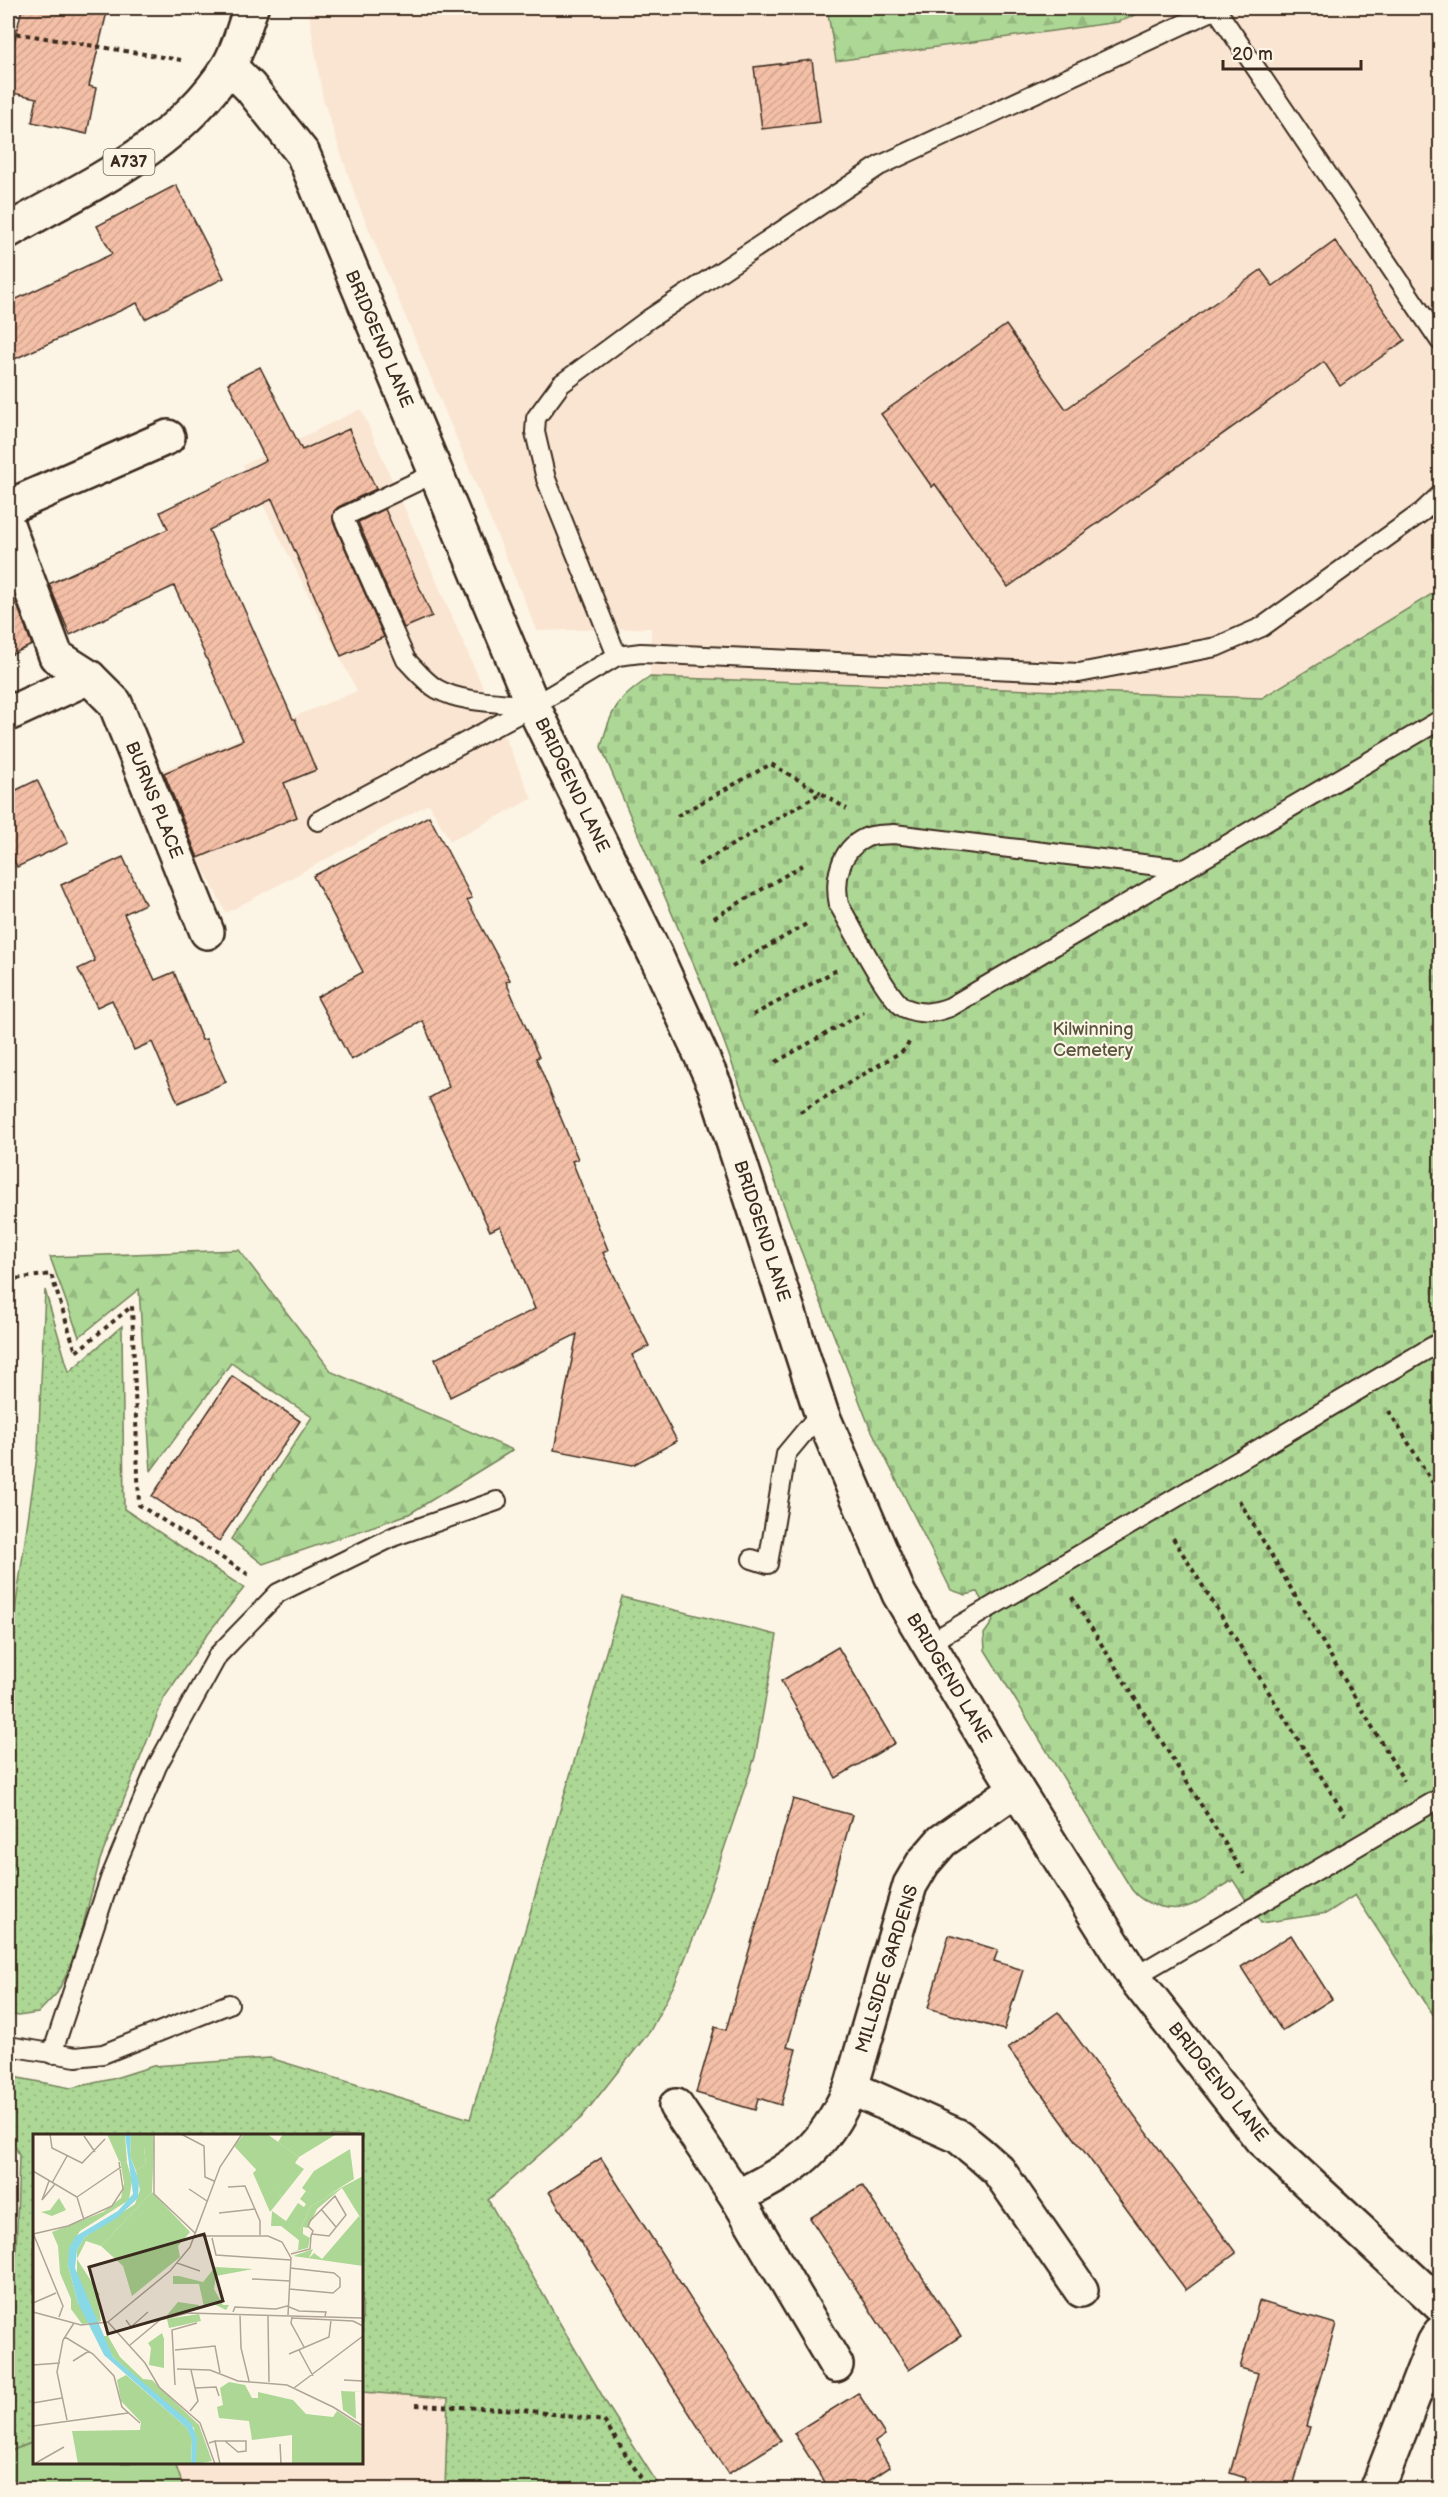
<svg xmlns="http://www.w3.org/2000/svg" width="1448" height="2497" viewBox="0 0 1448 2497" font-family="'Balsamiq Sans',sans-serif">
<defs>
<pattern id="grass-dots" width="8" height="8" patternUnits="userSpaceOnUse" patternTransform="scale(1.5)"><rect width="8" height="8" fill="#acd795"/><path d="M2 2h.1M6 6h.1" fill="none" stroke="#95b980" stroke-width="1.8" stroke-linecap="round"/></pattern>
<pattern id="forest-firs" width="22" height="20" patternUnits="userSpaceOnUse" patternTransform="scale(1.5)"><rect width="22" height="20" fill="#acd795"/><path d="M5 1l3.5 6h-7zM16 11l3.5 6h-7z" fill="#95b980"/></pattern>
<pattern id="cemetery-stones" width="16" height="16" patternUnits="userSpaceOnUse" patternTransform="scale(1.5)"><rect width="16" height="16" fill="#acd795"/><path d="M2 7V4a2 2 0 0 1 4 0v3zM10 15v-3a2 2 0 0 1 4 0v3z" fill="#95b980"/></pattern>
<pattern id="building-hatch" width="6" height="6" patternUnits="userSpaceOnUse" patternTransform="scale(1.5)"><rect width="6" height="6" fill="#f4bfa7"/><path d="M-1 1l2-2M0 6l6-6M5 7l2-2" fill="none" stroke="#d2a48f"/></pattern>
</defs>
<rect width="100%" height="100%" fill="#fcf5e5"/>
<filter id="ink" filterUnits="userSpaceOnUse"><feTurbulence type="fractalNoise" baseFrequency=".0167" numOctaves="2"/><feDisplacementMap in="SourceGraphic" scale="12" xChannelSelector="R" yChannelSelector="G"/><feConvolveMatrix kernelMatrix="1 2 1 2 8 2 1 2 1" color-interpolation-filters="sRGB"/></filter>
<g filter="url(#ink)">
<g fill="#fae5d2">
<path d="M 308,8 L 827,8 L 836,61 L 1118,22 L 1151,8 L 1440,8 L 1440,589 L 1262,698 L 650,677 L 651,628 L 537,631 L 357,201 L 323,100 Z"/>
<path d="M 361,409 L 532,799 L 450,841 L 429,804 L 226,913 L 155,773 L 357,691 L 243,465 Z"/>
<path d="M 362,2246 L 610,2409 L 661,2489 L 8,2490 L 8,2378 L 34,2368 L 34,2462 L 362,2462 Z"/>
</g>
<g fill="url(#grass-dots)" stroke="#74805a" stroke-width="1.5">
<path d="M 45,1290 L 69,1372 L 122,1326 L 124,1509 L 244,1588 L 209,1632 L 164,1698 L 100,1860 L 74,1960 L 57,1993 L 38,2013 L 18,2016 L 8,2013 L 8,1659 L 38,1450 Z"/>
<path d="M 622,1597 L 777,1635 L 755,1757 L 697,1929 L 675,1983 L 650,2031 L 581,2118 L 488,2200 L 610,2409 L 661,2489 L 445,2489 L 448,2398 L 362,2392 L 362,2136 L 34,2136 L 34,2442 L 8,2452 L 8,2277 L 16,2255 L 19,2155 L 8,2130 L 8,2076 L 71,2088 L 112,2079 L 153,2066 L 270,2058 L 470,2119 Z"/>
</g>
<g fill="url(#forest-firs)" stroke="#74805a" stroke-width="1.5">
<path d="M 827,8 L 1151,8 L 1118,22 L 836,61 Z"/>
<path d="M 239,1250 L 332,1372 L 513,1450 L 409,1514 L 263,1564 L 231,1539 L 312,1417 L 231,1363 L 151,1471 L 139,1289 L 79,1337 L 50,1257 Z"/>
</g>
<path fill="url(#cemetery-stones)" stroke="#74805a" stroke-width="1.5" d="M 1440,589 L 1440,2025 L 1355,1895 L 1327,1913 L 1261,1923 L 1233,1880 C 1220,1888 1206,1898 1192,1905 C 1173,1913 1144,1906 1132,1890 L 985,1650 L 984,1634 L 993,1621 L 977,1592 L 966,1595 L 951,1590 L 868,1423 L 794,1233 L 708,998 L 601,747 C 612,708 616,700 650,677 L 1262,698 Z"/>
<path fill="#acd795" stroke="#74805a" stroke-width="1.5" d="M 34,2442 L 34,2462 L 175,2463 L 184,2489 L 8,2489 L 8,2452 Z"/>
<g fill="url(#building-hatch)" stroke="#3b2a1e" stroke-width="1.5">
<path d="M 22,8 L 108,8 L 89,86 L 96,88 L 87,134 L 32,122 L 37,98 L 8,92 L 8,69 Z"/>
<path d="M 812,60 L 820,122 L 762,129 L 754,67 Z"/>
<path d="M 176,185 L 224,278 L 145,319 L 137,303 L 8,362 L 8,303 L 112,254 L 97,226 Z"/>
<path d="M 1335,241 L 1405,340 L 1340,386 L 1324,362 L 1008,587 L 935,484 L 932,487 L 881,414 L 1006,325 L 1066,409 L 1261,270 L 1273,286 Z"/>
<path d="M 260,367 L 302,450 L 349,429 L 376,489 L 338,507 L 334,511 L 333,521 L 384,637 L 341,656 L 272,499 L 209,530 L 293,719 L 295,719 L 316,770 L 284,783 L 297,817 L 198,858 L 164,773 L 243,740 L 174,586 L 70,635 L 49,584 L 168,529 L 160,512 L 266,460 L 228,383 Z"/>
<path d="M 385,509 L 432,616 L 404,628 L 358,522 Z"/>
<path d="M 15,599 L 32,645 L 8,656 L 8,603 Z"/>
<path d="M 37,780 L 68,843 L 17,867 L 8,847 L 8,794 Z"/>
<path d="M 429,816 L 472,898 L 467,900 L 510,980 L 506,982 L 539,1057 L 536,1058 L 578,1159 L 572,1161 L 608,1250 L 603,1253 L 649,1346 L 632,1355 L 677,1441 L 633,1465 L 554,1450 L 577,1334 L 450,1397 L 435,1359 L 535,1309 L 500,1226 L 490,1231 L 429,1098 L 449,1087 L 423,1021 L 351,1060 L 317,997 L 363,972 L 313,876 Z"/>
<path d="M 123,857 L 145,904 L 124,914 L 155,980 L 174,972 L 202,1040 L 206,1039 L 226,1082 L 178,1103 L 152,1042 L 134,1050 L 112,1000 L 97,1007 L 78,969 L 95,961 L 61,885 Z"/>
<path d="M 232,1376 L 300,1421 L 219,1541 L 152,1496 Z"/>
<path d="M 838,1647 L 895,1743 L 836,1778 L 781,1681 Z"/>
<path d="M 793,1799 L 852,1815 L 787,2047 L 796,2049 L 781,2105 L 758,2098 L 755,2110 L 696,2093 L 715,2027 L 726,2030 Z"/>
<path d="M 949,1935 L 998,1950 L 994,1961 L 1023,1970 L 1004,2030 L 928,2008 Z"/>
<path d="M 1291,1935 L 1332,1999 L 1282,2031 L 1241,1967 Z"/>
<path d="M 1058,2012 L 1236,2253 L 1186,2290 L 1008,2048 Z"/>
<path d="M 601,2158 L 781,2441 L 728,2474 L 549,2192 Z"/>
<path d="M 862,2185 L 961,2336 L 909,2370 L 810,2218 Z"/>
<path d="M 1259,2301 L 1336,2324 L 1306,2426 L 1310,2427 L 1292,2490 L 1243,2490 L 1246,2478 L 1230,2473 L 1258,2373 L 1240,2368 Z"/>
<path d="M 858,2393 L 885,2435 L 875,2442 L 890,2467 L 855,2490 L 830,2490 L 794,2433 Z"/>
</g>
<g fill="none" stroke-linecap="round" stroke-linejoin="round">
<g stroke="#3b2a1e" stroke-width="22">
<g id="service">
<path d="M 435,473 L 343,517 L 406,660 C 415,669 425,682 437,689 C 464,704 503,702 533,706"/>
<path d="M 617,656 L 546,479 L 535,432 L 536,418 L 561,384 L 649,319 L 879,166 L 1216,9 L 1440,341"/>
<path d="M 318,821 L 533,706 L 617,656 L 641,653 L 1079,673 L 1216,647 L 1262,627 L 1422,512 L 1440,495"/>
<path d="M 1184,869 L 894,834 C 885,835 873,834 865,838 C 839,850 834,881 839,905 C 851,925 888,1000 905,1008 C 921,1015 934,1013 950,1007 L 1440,720"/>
<path d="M 752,1559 L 768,1564 L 786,1454 L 821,1412"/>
<path d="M 928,1644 L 1440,1342"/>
<path d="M 1134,1977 L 1440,1798"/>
<path d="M 8,2046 L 76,2057 L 103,2054 L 229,2004"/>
<path d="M 52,2054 L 110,1879 L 157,1766 L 218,1655 L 278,1593 L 395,1536 L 497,1501"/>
</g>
</g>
<g stroke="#3b2a1e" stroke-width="38">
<g id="minor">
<path d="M 8,507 L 168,437"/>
<path d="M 8,527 L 56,656 L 89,677 L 115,703 L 207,932"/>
<path d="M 8,714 L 89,677"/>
<path d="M 851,2088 L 958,2136 L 980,2154 L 998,2170 L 1081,2290"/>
<path d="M 676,2106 L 737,2197 L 836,2365"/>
<path d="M 737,2197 C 798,2166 821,2152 851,2088 L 910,1885 L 923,1863 L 942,1841 L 1016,1789"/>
<path d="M 1377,2490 L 1434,2343 L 1440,2333"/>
</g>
</g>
<g stroke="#3b2a1e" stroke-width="38">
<path id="secondary" d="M 229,66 L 250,87 L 303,154 L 533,706 L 657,958 L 715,1086 L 821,1412 L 899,1594 L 995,1755 L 1134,1977 L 1261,2139 L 1440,2305"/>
</g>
<g stroke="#3b2a1e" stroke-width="38">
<path id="primary" d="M 8,231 C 88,185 176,148 228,67 C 239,50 244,26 251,8"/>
</g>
<g stroke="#3b2a1e" stroke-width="4" stroke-dasharray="4.5 4.5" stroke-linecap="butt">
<path d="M 8,32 L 181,60"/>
<path d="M 677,816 L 771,764 L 821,793"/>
<path d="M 698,865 L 821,793 L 847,809"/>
<path d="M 714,918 L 806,863"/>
<path d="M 732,967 L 810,922"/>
<path d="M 753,1015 L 837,970"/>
<path d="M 776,1062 L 864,1012"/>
<path d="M 800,1112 L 906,1049 L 909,1042"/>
<path d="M 8,1280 L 51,1274 L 76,1352 L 132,1306 L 139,1505 L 249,1575"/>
<path d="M 1389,1411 L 1440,1495"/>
<path d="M 1239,1500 L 1404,1781"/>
<path d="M 1173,1538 L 1345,1815"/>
<path d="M 1072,1597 L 1244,1874"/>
<path d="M 416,2405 L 523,2410 L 604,2421 L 649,2490"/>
</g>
<use href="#service" stroke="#fcf5e5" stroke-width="18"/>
<use href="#minor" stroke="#fcf5e5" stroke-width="33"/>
<use href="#secondary" stroke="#fcf5e5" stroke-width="33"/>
<use href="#primary" stroke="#fcf5e5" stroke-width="33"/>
</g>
</g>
<g text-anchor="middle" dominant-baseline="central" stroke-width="4.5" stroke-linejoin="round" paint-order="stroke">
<rect fill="#fcf5e5" stroke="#75675a" stroke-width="1.5" x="103.5" y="149" width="51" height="26" rx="4.5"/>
<g font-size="16" font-weight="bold" fill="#3b2a1e">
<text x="129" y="162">A737</text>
</g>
<g font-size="18" fill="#3b2a1e" stroke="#fcf5e5">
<text transform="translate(379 339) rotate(67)">BRIDGEND LANE</text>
<text transform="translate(572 785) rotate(64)">BRIDGEND LANE</text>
<text transform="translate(154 800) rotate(68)">BURNS PLACE</text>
<text transform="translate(762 1231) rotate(72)">BRIDGEND LANE</text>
<text transform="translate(949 1678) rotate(59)">BRIDGEND LANE</text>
<text transform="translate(887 1969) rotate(-73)">MILLSIDE GARDENS</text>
<text transform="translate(1218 2082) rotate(51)">BRIDGEND LANE</text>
</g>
<g font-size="18" fill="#57553c" stroke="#fcf5e5">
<text x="1093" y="1029">Kilwinning<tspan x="1093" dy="21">Cemetery</tspan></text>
</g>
</g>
<g transform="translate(33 2134)">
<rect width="330" height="330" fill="#fcf5e5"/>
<path d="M 98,0 L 120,0 L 121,11 L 111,14 L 113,30 L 103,37 L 97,22 ZM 250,0 L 302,0 L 302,1 L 266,23 L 245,8 ZM 317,15 L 321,45 L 285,67 L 269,54 L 281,37 ZM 87,26 L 94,29 L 99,46 L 96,66 L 47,97 L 40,108 L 25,112 L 19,98 L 70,78 L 88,64 L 91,49 ZM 224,35 L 249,63 L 237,78 L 220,39 ZM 309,54 L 284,75 L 275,94 L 270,93 L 270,100 L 277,104 L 275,114 L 258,118 L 265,116 L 267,96 L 278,72 ZM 26,64 L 33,76 L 19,82 L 8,78 L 17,76 ZM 326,82 L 330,88 L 330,132 L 260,122 L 280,115 L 276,124 L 281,119 L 289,125 ZM 182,133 L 220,135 L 183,142 L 181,155 L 190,171 L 196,171 L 193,176 L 181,170 L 171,173 L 166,150 L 140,150 L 140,142 L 146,142 L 170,148 ZM 145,168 L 166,171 L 167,175 L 134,181 ZM 166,180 L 168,187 L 136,194 L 134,185 ZM 129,199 L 131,205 L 131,234 L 116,231 L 118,214 L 115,209 ZM 308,257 L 330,258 L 322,258 L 323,285 L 310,276 Z" fill="#acd795"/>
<path d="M 74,0 L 92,0 L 94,29 L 86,27 ZM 211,0 L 234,0 L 266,23 L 262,29 L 271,35 L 249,63 L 201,12 ZM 121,11 L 119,58 L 68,112 L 53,107 L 44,125 L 67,161 L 64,162 L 68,187 L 65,188 L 44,144 L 44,116 L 52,103 L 102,70 L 107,56 L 103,37 L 113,30 L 111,13 ZM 330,42 L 330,88 L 309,54 L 278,72 L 267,96 L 267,107 L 248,92 L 238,92 L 239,77 L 253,87 L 265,69 L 271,73 L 273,70 L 267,65 L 273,57 L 285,66 ZM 36,106 L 40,108 L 35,131 L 45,169 L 58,189 L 49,190 L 38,175 L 38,165 L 27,139 L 25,112 ZM 70,202 L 75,202 L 87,223 L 110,245 L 119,246 L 166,291 L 179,327 L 163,330 L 161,294 L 80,223 Z" fill="#acd795"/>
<path d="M 119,58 L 157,98 L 145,112 L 147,123 L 99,162 L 90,132 L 68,112 Z" fill="#acd795"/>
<path d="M 93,241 L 154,294 L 159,305 L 158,330 L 45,330 L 39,297 L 107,296 L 108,288 L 88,267 L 84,246 ZM 196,248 L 212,251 L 219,264 L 225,264 L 225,258 L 260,266 L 273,280 L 300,283 L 304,277 L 330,294 L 330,330 L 259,330 L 259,301 L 219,306 L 216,287 L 186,284 L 184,273 L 190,271 L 187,254 Z" fill="#acd795"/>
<path d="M 92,0 L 98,0 L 97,22 L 106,47 L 105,64 L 84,84 L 52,103 L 44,116 L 42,134 L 80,223 L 158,289 L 164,304 L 163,330 L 158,330 L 159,306 L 154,294 L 71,221 L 45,169 L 35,131 L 36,114 L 43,102 L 85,77 L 100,60 Z" fill="#89d8e6"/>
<path fill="none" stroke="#afa495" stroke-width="1.5" d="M 17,0 L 19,14 L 49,29 L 72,5M 121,0 L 121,60 L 162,99M 148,0 L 171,12 L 172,43 L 181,47M 51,2 L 62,18M 0,37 L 44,63 L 51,86M 16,47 L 9,66 L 22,50M 19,49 L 34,22M 195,53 L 212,52 L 227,87 L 227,101M 156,55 L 174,67M 44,63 L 88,33M 288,75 L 303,93M 186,79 L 222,75M 0,99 L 30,172 L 26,183M 0,100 L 35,92 L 79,72 L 90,55 L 86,28M 163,102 L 235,102 L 249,108 L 258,124 L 255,181M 179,104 L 183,121 L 258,126M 258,120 L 277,115 L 278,102 L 280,97 L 275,92 L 277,87 L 302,62 L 313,81 L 296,102 L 279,100M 144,129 L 167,137M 219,145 L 257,147M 256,155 L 300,159 L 307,153 L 307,144 L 301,139 L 257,134M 0,169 L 23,159M 0,178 L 48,191 L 75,188M 200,178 L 202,173 L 243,175 L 254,172 L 266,177 L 293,178 L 292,182M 207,181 L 208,214 L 216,247M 235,182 L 236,248M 259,183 L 258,189 L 271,213M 259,184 L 320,187 L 330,192M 93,186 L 98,193 L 115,178M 75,188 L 137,137 L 157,113 L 187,33 L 209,0M 75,188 L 112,229 L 126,253 L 167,289 L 182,330M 32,203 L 60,220 L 81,242 L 89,273 L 107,289M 97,211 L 127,186 L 155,179 L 330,184M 142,216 L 182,212 L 187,239M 266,216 L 280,242M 256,220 L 296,203 L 298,186M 40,227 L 56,217M 0,231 L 27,229M 144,235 L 177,236 L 205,247 L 254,251 L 300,273 L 330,292M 311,246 L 330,247M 142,251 L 139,196 L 164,189M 162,254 L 183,253 L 186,262M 261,254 L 330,202M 0,269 L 29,264M 157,277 L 165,267 L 158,236M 34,286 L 24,238 L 30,206 L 41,189M 0,292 L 95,279M 182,307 L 213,307 L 213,317 L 205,318 L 192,307M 176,309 L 182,307 L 187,330M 247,310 L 248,330M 1,330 L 31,313"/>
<path fill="#3b2a1e" fill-opacity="0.15" stroke="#3b2a1e" stroke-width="3" d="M 171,100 L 190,167 L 75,200 L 56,133 Z"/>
<rect width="330" height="330" fill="none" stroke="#3b2a1e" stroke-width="3"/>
</g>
<rect width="1448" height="2497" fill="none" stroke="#fcf5e5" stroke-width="30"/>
<rect x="15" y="15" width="1418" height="2467" fill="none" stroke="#3b2a1e" stroke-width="2" filter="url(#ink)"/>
<path d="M1223 60v9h138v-9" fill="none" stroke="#3b2a1e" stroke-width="3"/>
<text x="1232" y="60" font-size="18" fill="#3b2a1e" stroke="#fcf5e5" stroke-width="4.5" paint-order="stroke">20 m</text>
</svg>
